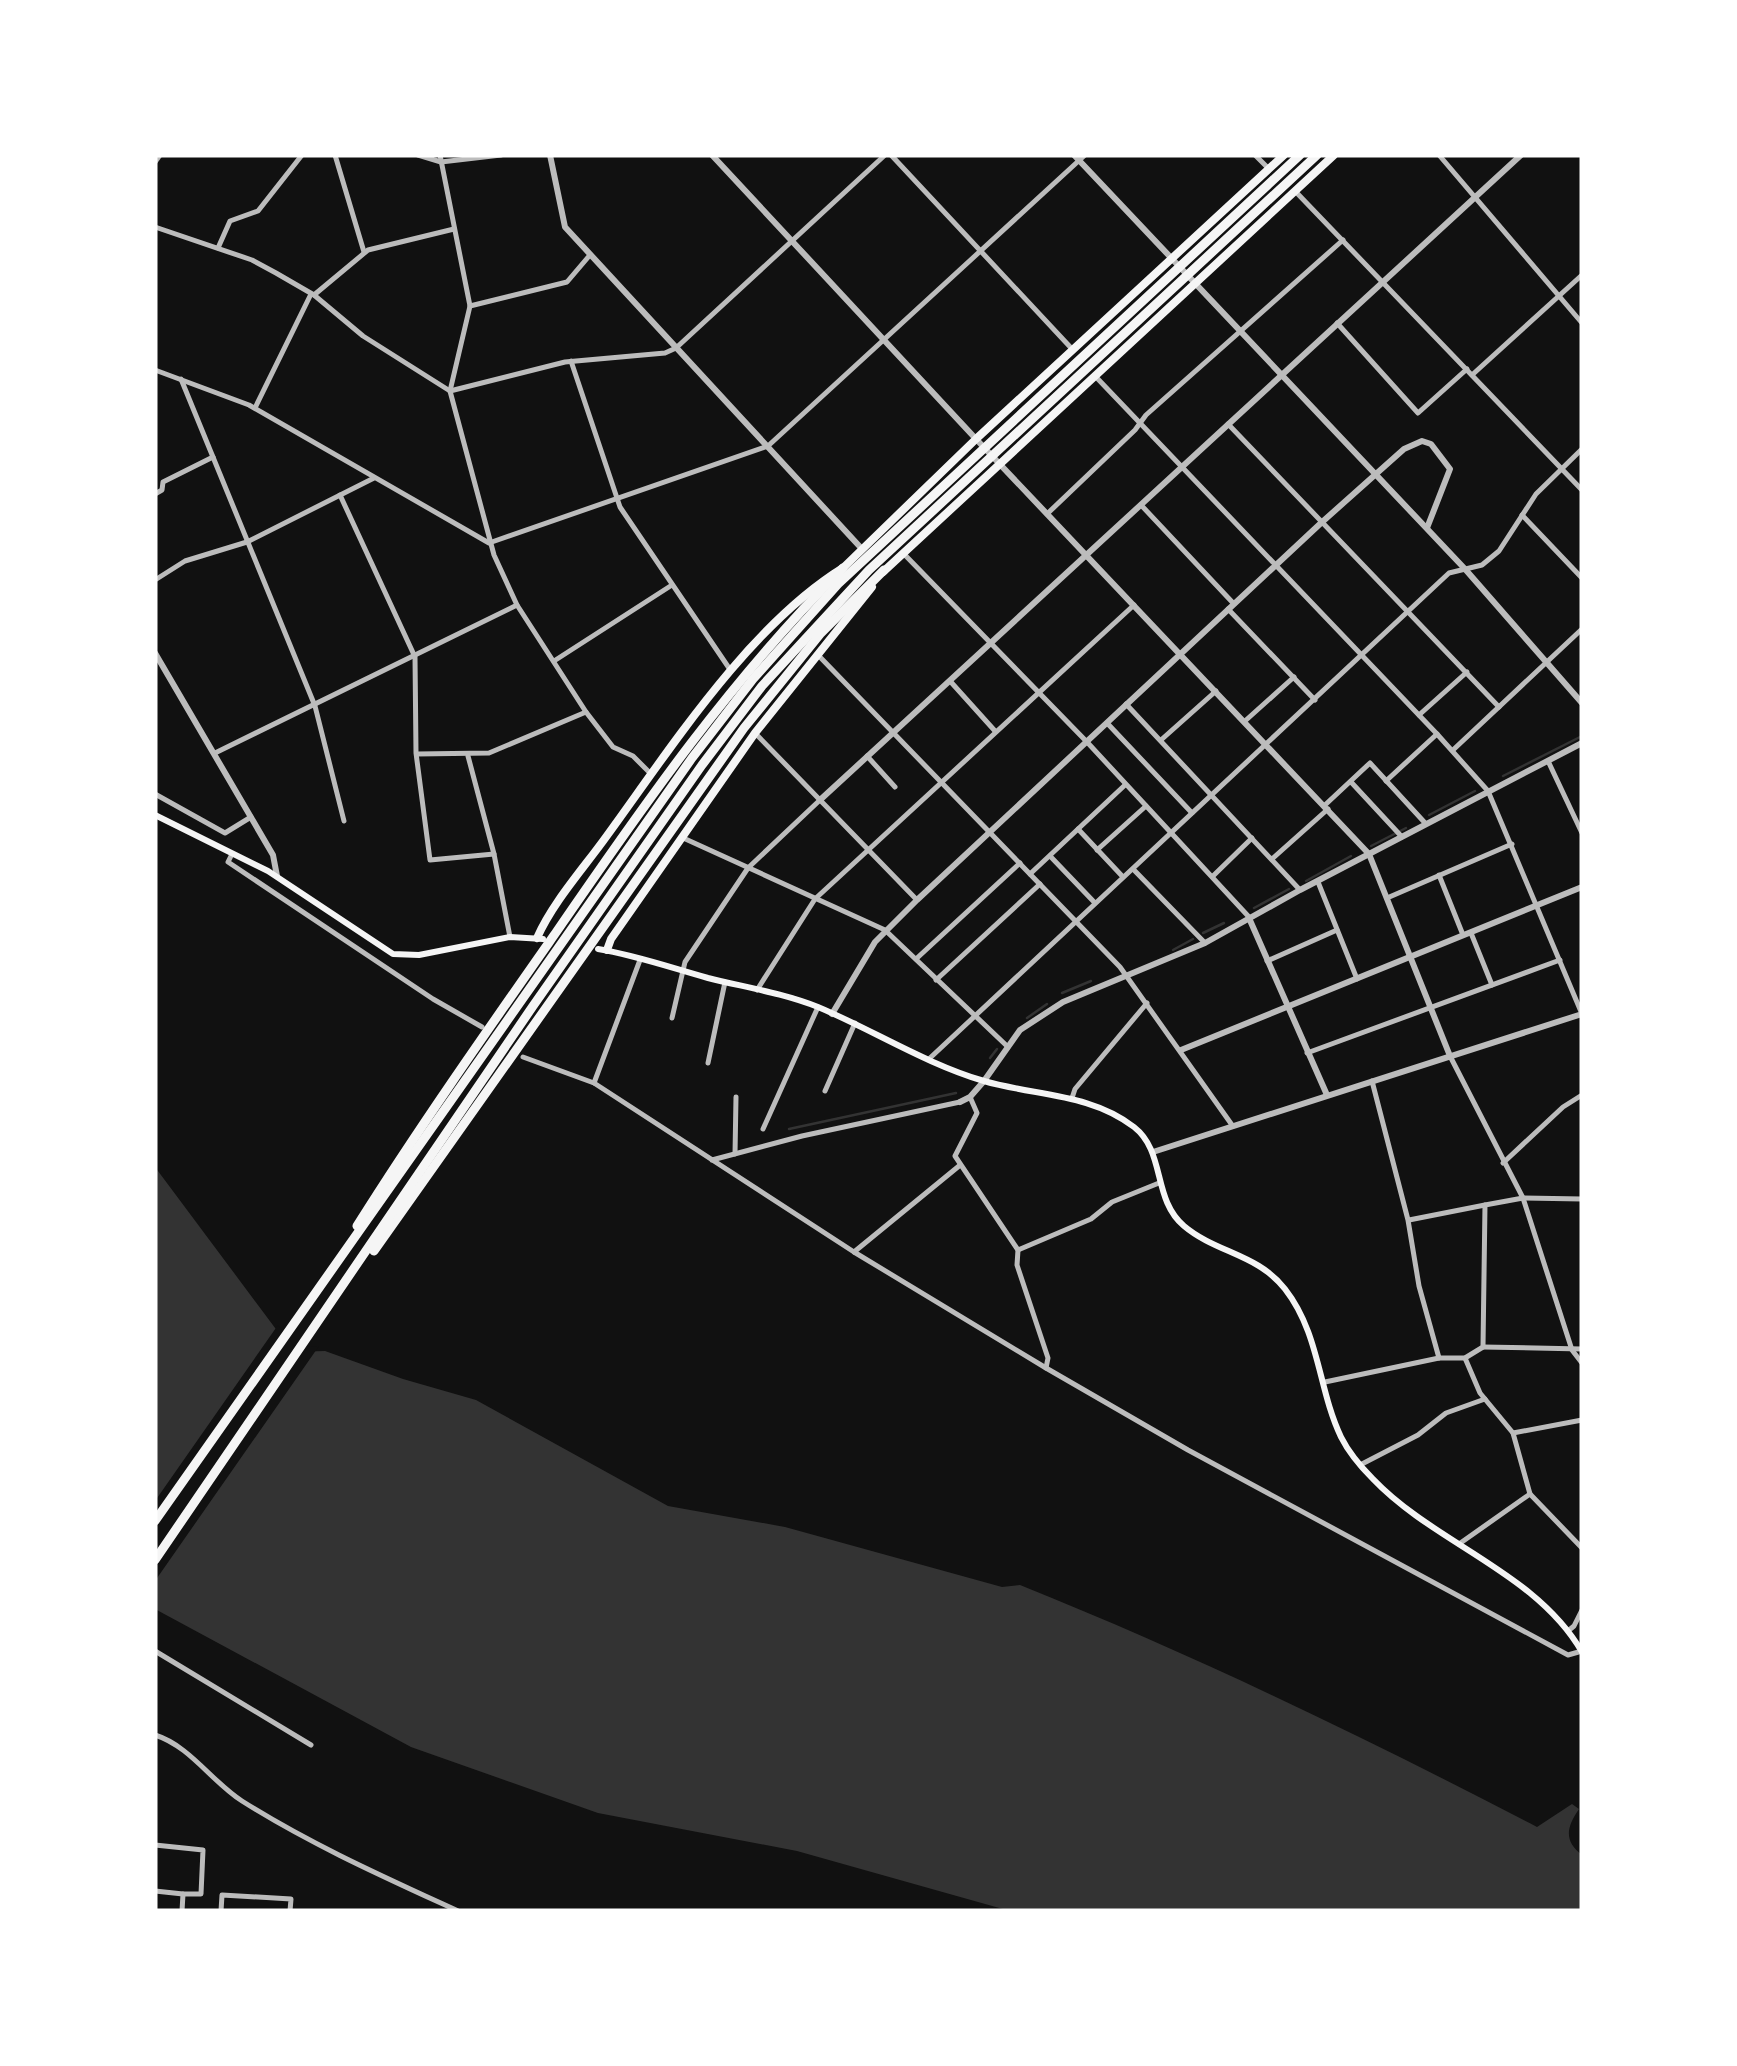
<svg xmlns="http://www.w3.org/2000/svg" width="1737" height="2066" viewBox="0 0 1737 2066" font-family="'Alegreya Sans',sans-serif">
<rect width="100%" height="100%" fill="#111"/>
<path fill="#333" d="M 155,1167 L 293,1352 L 325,1351 L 403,1379 L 476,1400 L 668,1506 L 785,1527 L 1002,1587 L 1020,1585 C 1197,1656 1368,1739 1537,1827 L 1572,1804 L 1579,1809 C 1566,1828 1564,1841 1582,1855 L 1582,1911 L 1010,1911 L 797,1851 L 598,1813 L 411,1747 L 155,1609 Z"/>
<path fill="#111" d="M 278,1325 L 295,1347 L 319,1346 L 155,1581 L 155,1501 Z"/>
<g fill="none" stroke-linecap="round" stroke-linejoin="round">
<g stroke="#333" stroke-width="2.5">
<path d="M 1503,776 L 1582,736"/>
<path d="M 1429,815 L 1475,791"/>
<path d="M 1371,846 L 1406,828"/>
<path d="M 1306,881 L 1351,856"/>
<path d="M 1254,908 L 1289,889"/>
<path d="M 1203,933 L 1224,923"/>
<path d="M 1173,950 L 1193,939"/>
<path d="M 1062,993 L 1091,981"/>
<path d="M 1027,1018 L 1047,1004"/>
<path d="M 990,1058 L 997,1049"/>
<path d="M 789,1129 L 956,1093"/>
</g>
<g stroke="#bcbcbc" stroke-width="5">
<path d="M 335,155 L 364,252"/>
<path d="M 418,155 L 441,162 L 501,155"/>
<path d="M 440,155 L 470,306"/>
<path d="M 891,155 L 1073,350"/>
<path d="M 1255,155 L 1269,169"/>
<path d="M 1439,155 L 1582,323"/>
<path d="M 155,162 L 160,155"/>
<path d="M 1295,191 L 1582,490"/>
<path d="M 155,227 L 252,260 L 276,273 L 314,295 L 363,336 L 450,391 L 565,362 L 665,353 L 676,348 L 885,155"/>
<path d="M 218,248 L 230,221 L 258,211 L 302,155"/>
<path d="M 590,255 L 567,282 L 470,306 L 450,391 L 494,555 L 517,605 L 586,712 L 613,747 L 633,756 L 651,774"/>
<path d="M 314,295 L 368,250 L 454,229"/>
<path d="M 1337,323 L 1418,413 L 1467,369"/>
<path d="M 571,361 L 620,507 L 731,671"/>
<path d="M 155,370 L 249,405 L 489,543 L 768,446 L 1085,155"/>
<path d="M 1472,375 L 1582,275"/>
<path d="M 1096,377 L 1437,734 L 1488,791 L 1582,1014"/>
<path d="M 181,379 L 315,706 L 344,821"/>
<path d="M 255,408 L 311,294"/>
<path d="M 1228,424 L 1499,707"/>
<path d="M 155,494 L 162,490 L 163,482 L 213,457"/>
<path d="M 340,495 L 415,657 L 416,753 L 430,860 L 494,854"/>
<path d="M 1141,505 L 1234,604"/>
<path d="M 1047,514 L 1135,430 L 1146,415 L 1343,240"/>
<path d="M 1522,515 L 1582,578"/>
<path d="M 903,553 L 1087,742 L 1249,917"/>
<path d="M 155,580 L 185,561 L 247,542 L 374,478"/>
<path d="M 1228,609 L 1315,700"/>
<path d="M 818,655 L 1120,967 L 1232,1125"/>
<path d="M 554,661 L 672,585"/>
<path d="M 950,681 L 995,731"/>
<path d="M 1126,704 L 1300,890"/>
<path d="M 1419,715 L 1467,672"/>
<path d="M 1245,721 L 1294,677"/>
<path d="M 1107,723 L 1192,813"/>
<path d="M 755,733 L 916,899"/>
<path d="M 1161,740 L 1216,691"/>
<path d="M 1453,750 L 1582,629"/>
<path d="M 215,753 L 517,605"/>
<path d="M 417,754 L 489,753 L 586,712"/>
<path d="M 468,756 L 494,854 L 510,937"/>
<path d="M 867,756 L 895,787"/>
<path d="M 1548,761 L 1582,833"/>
<path d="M 1386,781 L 1437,734"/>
<path d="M 1351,782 L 1402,837"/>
<path d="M 155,794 L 225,833 L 251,817"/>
<path d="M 1325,805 L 1370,763 L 1426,824"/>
<path d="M 1078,829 L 1123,877"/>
<path d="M 681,837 L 885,930 L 1008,1047"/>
<path d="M 1097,850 L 1146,806"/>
<path d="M 232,854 L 228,862 L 433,999 L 482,1027"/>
<path d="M 1050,856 L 1095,903"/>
<path d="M 1272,859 L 1328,809"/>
<path d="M 1133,869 L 1205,943"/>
<path d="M 1030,874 L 1125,785"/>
<path d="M 1439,875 L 1463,935"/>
<path d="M 1213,876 L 1252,838"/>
<path d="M 1318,882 L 1357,979"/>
<path d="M 1387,898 L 1512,844"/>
<path d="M 1471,933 L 1492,985"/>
<path d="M 916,959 L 1020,863"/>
<path d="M 1267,961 L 1337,930"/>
<path d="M 936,980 L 1040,884"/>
<path d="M 757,990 L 815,899 L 1134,605"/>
<path d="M 672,1018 L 685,962 L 748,868 L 820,800"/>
<path d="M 1307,1053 L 1560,960"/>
<path d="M 1450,1056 L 1523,1198 L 1572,1350 L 1582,1363"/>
<path d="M 523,1057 L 594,1083 L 854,1252 L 1046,1368 L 1188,1450 L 1568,1655 L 1582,1651"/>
<path d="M 930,1058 L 1449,573 L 1482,565 L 1499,551 L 1536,494 L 1582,449"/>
<path d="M 708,1063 L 725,982"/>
<path d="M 1372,1081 L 1408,1220 L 1419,1286 L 1439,1358"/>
<path d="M 594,1083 L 640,960"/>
<path d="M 825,1091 L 855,1023"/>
<path d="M 970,1097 L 977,1113 L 955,1156 L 1018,1250 L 1017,1265 L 1048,1358 L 1046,1368"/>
<path d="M 1072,1098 L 1075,1089 L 1147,1003"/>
<path d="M 763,1129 L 818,1007"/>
<path d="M 735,1154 L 736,1097"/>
<path d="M 712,1160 L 802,1136 L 960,1102"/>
<path d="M 1503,1163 L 1563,1107 L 1582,1095"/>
<path d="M 1409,1220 L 1485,1205"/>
<path d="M 1018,1250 L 1091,1219 L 1112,1202 L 1159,1183"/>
<path d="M 854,1252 L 959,1166"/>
<path d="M 1483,1347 L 1582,1349"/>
<path d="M 1465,1358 L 1480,1393 L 1513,1433 L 1530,1494 L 1582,1548"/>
<path d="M 1325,1382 L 1439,1358 L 1465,1358 L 1483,1347 L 1485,1205 L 1523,1198 L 1582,1199"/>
<path d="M 1513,1433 L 1582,1420"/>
<path d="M 1360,1465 L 1418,1435 L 1446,1413 L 1485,1399"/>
<path d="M 1459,1544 L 1530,1494"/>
<path d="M 1568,1631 L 1574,1626 L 1582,1610"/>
<path d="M 155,1651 L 311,1745"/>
<path d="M 155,1735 C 190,1746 212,1782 242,1801 C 310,1844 384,1877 458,1911"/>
<path d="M 155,1845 L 203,1850 L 201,1894 L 183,1894"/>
<path d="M 155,1891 L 183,1894 L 182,1911"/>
<path d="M 221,1911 L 222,1895 L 291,1899 L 290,1911"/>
</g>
<g stroke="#bcbcbc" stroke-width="6">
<path d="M 550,155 L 565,227 L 862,549"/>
<path d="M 712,155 L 976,439 L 1369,854 L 1450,1056"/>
<path d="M 1074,155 L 1465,569 L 1582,703"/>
<path d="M 155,653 L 273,855 L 277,876"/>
<path d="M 820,800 L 1521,155"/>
<path d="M 1249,918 L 1327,1095"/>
<path d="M 832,1014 L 875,942 L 917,900 L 1321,523 L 1404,449 L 1422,441 L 1431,444 L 1450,469 L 1427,528"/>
<path d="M 1181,1050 L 1582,887"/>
<path d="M 960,1102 L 970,1097 L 984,1081 L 1020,1030 L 1063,1002 L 1205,943 L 1300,890 L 1582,743"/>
<path d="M 1153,1152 L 1582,1014"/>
</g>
<g stroke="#f5f5f5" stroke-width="6">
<path d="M 155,815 L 268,871 L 393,954 L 419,955 L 510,937 L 543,939"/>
<path d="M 598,949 C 635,955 672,968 708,978 C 744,987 783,993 818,1007 C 873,1030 926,1064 984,1081 C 1035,1096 1090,1093 1134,1127 C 1166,1152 1152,1199 1184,1226 C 1216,1253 1258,1254 1285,1289 C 1320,1334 1318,1389 1341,1437 C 1349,1453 1361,1467 1373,1479 C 1435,1544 1536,1572 1582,1652"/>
</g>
<g stroke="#f5f5f5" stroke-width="8">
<path d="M 883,572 L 1334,155"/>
<path d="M 537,938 C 553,902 583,869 606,837 C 671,748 749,626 843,568 L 976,439 L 1284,155"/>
<path d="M 607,950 L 611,939 L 755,733 L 872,587"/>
</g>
<g stroke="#f5f5f5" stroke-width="9">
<path d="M 357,1226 C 420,1126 489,1028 557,931 C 645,803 732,678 843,568"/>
<path d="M 374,1251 L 744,728 L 821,633 L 884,570"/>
<path d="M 155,1521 L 692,758 L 753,679 L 838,584 L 1300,155"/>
<path d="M 155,1560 L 533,1006 L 702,765 L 762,686 L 869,570 L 1317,155"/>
</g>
</g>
<rect width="1737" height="2066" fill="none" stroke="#ffffff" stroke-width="315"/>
</svg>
